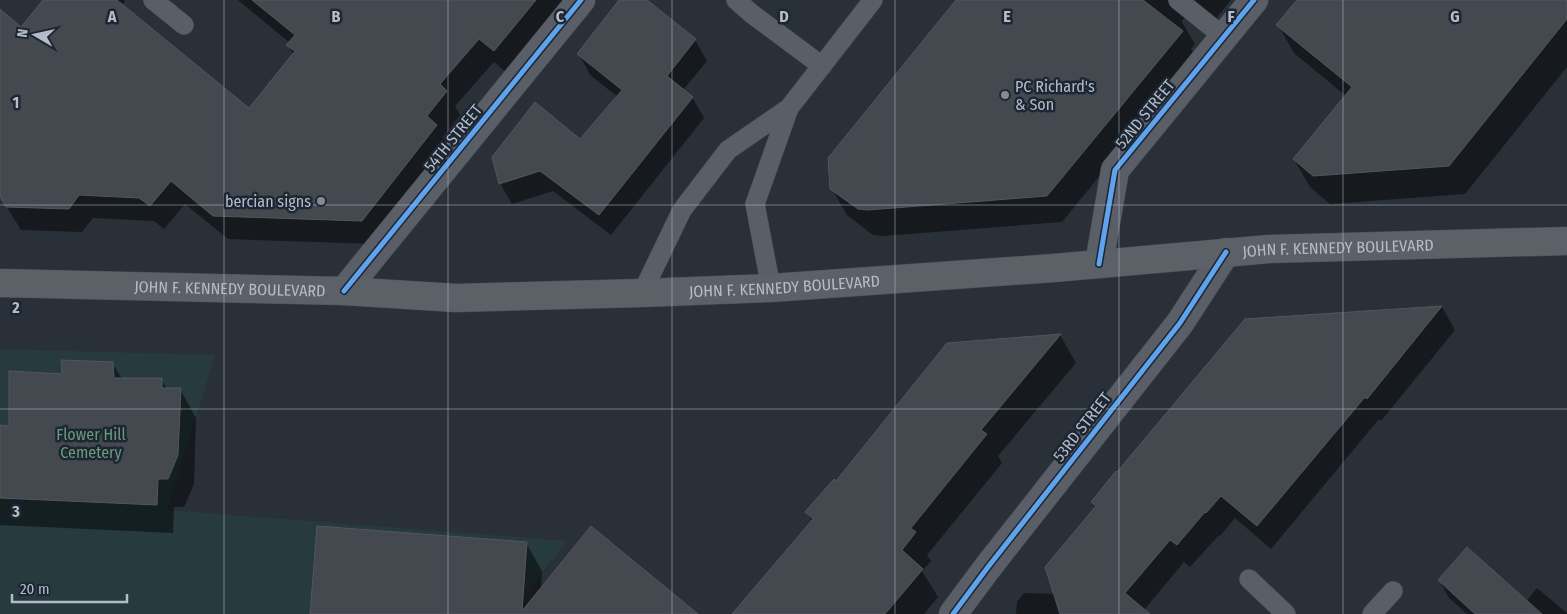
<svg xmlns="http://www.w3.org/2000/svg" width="1567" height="614" viewBox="0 0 1567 614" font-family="'Fira Sans Condensed',sans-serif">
<rect width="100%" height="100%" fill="#2a3038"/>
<path fill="#273a3e" d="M 0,349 L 215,355 L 167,510 L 568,541 L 508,614 L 0,614 Z"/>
<g fill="#0007">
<path d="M 45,0 L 124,0 L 125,1 L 122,5 L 249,110 L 294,55 L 288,45 L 290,43 L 238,0 L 567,0 L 508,74 L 494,62 L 455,106 L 460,115 L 443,137 L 450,149 L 376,244 L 228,239 L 185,204 L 164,229 L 154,221 L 93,218 L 82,232 L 21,230 L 1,198 L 0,199 L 0,11 L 21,29 Z"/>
<path d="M 621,0 L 645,0 L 695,40 L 707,61 L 683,90 L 692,97 L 704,118 L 611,235 L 553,191 L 512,204 L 500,183 L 580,141 L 618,97 L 590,75 L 579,54 Z"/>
<path d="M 958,0 L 1231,0 L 1211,25 L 1188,16 L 1183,19 L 1182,22 L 1195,44 L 1191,49 L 1196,58 L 1062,222 L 883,236 L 873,235 L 847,215 L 832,189 Z"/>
<path d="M 1299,0 L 1567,0 L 1567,67 L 1465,194 L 1330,204 L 1310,187 L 1294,159 L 1346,96 L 1294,53 L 1278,25 Z"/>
<path d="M 1442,307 L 1455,330 L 1381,421 L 1379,419 L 1271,549 L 1235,518 L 1220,536 L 1219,535 L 1190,567 L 1184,562 L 1144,610 L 1148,614 L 1016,614 L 1017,602 L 1024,593 L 1055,594 L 1096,509 L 1092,502 L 1245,321 Z"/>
<path d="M 1060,335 L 1076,363 L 998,456 L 1002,463 L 927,555 L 931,561 L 922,571 L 938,597 L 924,614 L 734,614 L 812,522 L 807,512 L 836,483 L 948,344 Z"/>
<path d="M 113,364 L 122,379 L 161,380 L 167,389 L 180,389 L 196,418 L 194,484 L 184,507 L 174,507 L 173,533 L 0,525 L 0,426 L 10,427 L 63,376 Z"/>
<path d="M 526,543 L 542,571 L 541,590 L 696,614 L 311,614 Z"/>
<path d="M 1439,580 L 1485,614 L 1467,614 L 1449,598 Z"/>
<path d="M 1537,588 L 1567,613 L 1567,614 L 1516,614 Z"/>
</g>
<g fill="#444950" stroke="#52575f">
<path d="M 43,0 L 117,0 L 249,108 L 295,51 L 286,45 L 295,35 L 252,0 L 536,0 L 494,51 L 479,39 L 440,84 L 447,91 L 427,116 L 437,125 L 362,221 L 213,216 L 171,181 L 150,206 L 139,198 L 79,195 L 69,209 L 6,207 L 0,197 L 0,9 L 21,27 Z"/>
<path d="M 619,0 L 647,0 L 696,39 L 667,76 L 693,97 L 599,215 L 540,171 L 499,184 L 492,157 L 535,102 L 580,139 L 622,90 L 577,54 Z"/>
<path d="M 956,0 L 1143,0 L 1183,31 L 1047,196 L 868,210 L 858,209 L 830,189 L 828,158 Z"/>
<path d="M 1297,0 L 1567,0 L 1567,19 L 1449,166 L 1313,176 L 1293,159 L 1352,87 L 1276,25 Z"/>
<path d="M 1442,306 L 1367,399 L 1365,397 L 1257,526 L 1221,496 L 1206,513 L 1205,512 L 1177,545 L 1170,540 L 1125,593 L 1150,614 L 1060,614 L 1045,567 L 1096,506 L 1091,502 L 1116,471 L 1117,472 L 1245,319 Z"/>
<path d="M 1061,334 L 981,430 L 987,434 L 911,528 L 916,532 L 902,550 L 923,569 L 885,614 L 732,614 L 813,519 L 805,512 L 834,479 L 836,481 L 947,343 Z"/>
<path d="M 61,360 L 113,362 L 114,378 L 162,378 L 162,388 L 181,388 L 178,455 L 168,479 L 158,479 L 157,505 L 0,498 L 0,425 L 9,426 L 9,371 L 62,374 Z"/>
<path d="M 317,526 L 527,542 L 522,611 L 591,526 L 698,614 L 310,614 Z"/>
<path d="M 1467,547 L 1542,614 L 1475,614 L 1438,580 Z"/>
</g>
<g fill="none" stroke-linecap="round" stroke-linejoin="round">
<g stroke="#484c53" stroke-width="20">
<g id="service">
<path d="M 153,0 L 184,25"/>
<path d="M 736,0 L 752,14 L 822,66"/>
<path d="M 1178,0 L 1224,37"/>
<path d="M 771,288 L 755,204 L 789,108"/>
<path d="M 642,293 L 682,210 L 728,150 L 789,108 L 873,0"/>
<path d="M 1249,579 L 1286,614"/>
<path d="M 1372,614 L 1393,591"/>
</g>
</g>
<g stroke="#484c53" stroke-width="29">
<g id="minor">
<path d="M 1099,264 L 1115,170 L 1254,0"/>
<path d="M 344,291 L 581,0"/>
<path d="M 953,614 L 988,567 L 1180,323 L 1226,252"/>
</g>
</g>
<g stroke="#484c55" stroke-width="29">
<g id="primary">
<path id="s1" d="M 0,283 L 344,291 L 456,298 L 642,293 L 771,288 L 1054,268 L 1269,249 L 1567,241"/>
</g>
</g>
<use href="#service" stroke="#5a5e66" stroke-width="19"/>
<use href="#minor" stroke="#5a5e66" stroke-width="28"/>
<use href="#primary" stroke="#5c6168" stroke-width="28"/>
<g stroke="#1d2633" stroke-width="8">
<g id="cycleway">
<path d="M 1099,264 L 1115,170 L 1254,0"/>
<path d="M 344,291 L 581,0"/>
<path d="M 953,614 L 988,567 L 1180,323 L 1226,252"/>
</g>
</g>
<use href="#cycleway" stroke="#60a3ed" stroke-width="5"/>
</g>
<path fill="none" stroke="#b4bcc9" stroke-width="1" stroke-opacity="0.55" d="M 224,0 L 224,614M 448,0 L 448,614M 672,0 L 672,614M 895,0 L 895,614M 1119,0 L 1119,614M 1343,0 L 1343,614M 0,205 L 1567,205M 0,409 L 1567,409"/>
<g fill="#848b96" stroke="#1d2633" stroke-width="2">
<circle cx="1005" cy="95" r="5"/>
<circle cx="321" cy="201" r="5"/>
</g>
<g text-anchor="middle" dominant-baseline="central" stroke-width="5" stroke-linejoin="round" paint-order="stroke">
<g font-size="16" fill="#b4bcc9" stroke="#1d2633" text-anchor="start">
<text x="1015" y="86">PC Richard's<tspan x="1015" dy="18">&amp; Son</tspan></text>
<text x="311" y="201" text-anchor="end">bercian signs</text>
</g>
<g font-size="16" fill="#b4bcc9" stroke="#1d2633">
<text transform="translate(1145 114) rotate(-51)">52ND STREET</text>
<text transform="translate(453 138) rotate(-51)">54TH STREET</text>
<text stroke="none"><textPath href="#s1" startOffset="1340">JOHN F. KENNEDY BOULEVARD</textPath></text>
<text stroke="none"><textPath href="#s1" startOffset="785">JOHN F. KENNEDY BOULEVARD</textPath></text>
<text stroke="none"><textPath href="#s1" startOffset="230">JOHN F. KENNEDY BOULEVARD</textPath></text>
<text transform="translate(1082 427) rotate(-52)">53RD STREET</text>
</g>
<g font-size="16" fill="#6b9a76" stroke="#1d2633">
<text x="91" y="434">Flower Hill<tspan x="91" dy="18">Cemetery</tspan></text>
</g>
</g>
<g font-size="16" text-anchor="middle" font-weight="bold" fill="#b4bcc9" stroke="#1d2633" stroke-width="5" stroke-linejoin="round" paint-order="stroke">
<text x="112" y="22">A</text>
<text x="336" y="22">B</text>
<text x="560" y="22">C</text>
<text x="784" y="22">D</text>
<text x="1007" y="22">E</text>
<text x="1231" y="22">F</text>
<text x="1455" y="22">G</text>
<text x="16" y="108">1</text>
<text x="16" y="313">2</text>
<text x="16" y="517">3</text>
</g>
<g transform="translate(35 35) rotate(279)" stroke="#1d2633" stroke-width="4" paint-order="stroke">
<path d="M0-4L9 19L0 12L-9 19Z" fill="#b4bcc9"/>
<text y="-8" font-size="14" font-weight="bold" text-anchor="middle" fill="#b4bcc9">N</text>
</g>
<path d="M12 594v8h115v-8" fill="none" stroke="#b4bcc9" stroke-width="2.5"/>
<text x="20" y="594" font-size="15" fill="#b4bcc9" stroke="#1d2633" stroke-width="4" paint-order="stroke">20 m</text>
</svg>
